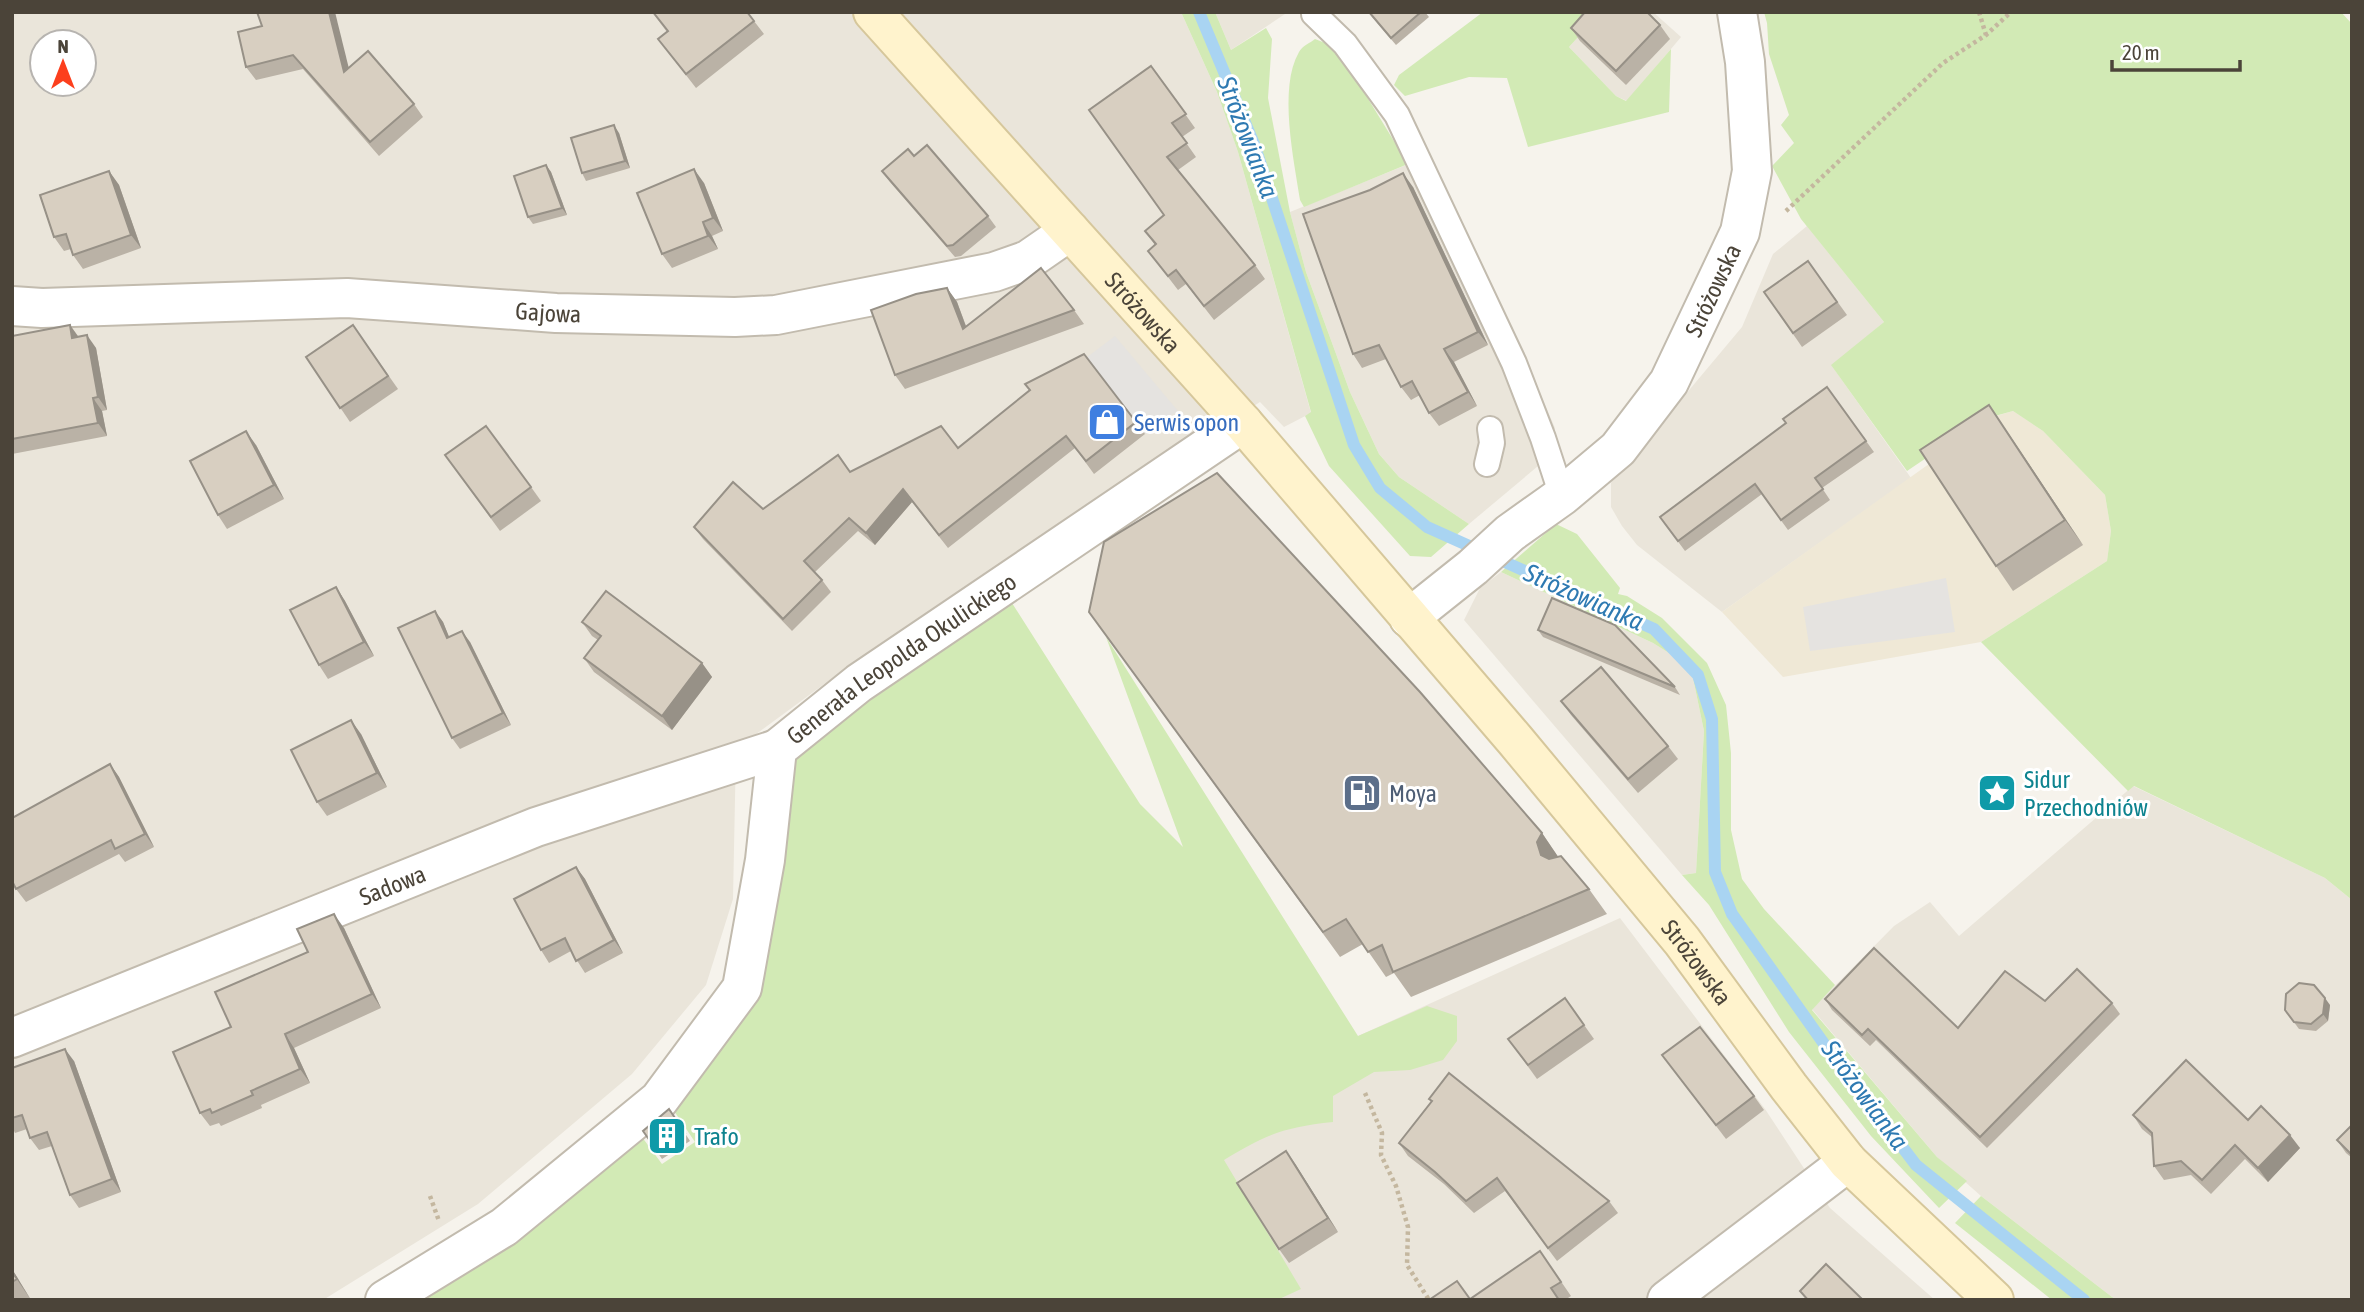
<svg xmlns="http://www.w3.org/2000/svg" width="2364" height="1312" viewBox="0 0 2364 1312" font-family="'Asap Condensed',sans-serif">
<rect width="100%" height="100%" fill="#f6f3ec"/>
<g fill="#eae5da" fill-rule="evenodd">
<path d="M 12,12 L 1181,12 L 1217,92 L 1238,152 L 1311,413 L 1284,427 L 1260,402 L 850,665 L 736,749 L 733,899 L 706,985 L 632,1074 L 478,1204 L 323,1300 L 12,1300 ZM 42,42 L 84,42 L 84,84 L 42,84 Z"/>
<path d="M 1215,12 L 1288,12 L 1231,50 Z"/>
<path d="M 1601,12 L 1653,12 L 1681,37 L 1627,101 L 1616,96 L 1569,47 Z"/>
<path d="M 1426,157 L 1517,340 L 1555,428 L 1550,456 L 1469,524 L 1399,477 L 1379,454 L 1350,392 L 1306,272 L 1290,212 Z"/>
<path d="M 1807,226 L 1884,322 L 1832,366 L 1911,478 L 1722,612 L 1637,545 L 1622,526 L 1611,507 L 1611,483 L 1618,471 L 1649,438 L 1742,327 L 1773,254 Z"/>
<path d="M 1501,572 L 1653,643 L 1677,658 L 1693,678 L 1704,731 L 1696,873 L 1682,875 L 1464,620 L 1480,588 Z"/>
<path d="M 2133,786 L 2325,878 L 2352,900 L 2352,1300 L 2118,1300 L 2112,1297 L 1981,1196 L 1937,1157 L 1812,1009 L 1894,926 L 1930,902 L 1959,936 Z"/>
<path d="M 1620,918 L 1765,1109 L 1830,1208 L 1935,1300 L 1273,1300 L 1218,1154 L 1358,1036 Z"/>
</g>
<path fill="#efe8d6" d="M 2013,411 L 2043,431 L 2105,495 L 2111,531 L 2107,561 L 1981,642 L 1783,677 L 1722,612 L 1996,416 Z"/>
<g fill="#d2eab5">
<path d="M 1181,12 L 1215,12 L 1231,50 L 1266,28 L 1272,39 L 1268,98 L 1290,212 L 1306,272 L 1350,392 L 1379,454 L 1399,477 L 1469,524 L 1431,557 L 1410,556 L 1329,466 L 1305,416 L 1311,412 L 1238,152 L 1217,92 Z"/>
<path d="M 1483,12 L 1601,12 L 1569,47 L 1616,96 L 1626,101 L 1671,49 L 1669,112 L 1528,147 L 1507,78 L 1469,77 L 1405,96 L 1394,85 L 1399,75 Z"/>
<path d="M 1764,12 L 2341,12 L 2352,24 L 2352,900 L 2325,878 L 2134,786 L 2128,791 L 1981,642 L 2107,561 L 2111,531 L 2105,495 L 2043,431 L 2013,411 L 1984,419 L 1907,471 L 1831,365 L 1884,322 L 1801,219 L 1772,166 L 1794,143 L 1781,125 L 1789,115 L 1769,54 L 1767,23 Z"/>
<path d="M 1315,39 L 1333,46 L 1356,79 L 1408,164 L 1304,207 L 1300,200 C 1294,160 1278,88 1299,52 C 1302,46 1310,43 1315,39 Z"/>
<path d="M 1556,524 L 1577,534 L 1620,588 L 1618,594 L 1627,596 L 1662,618 L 1707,663 L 1726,705 L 1731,753 L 1731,830 L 1742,879 L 1764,909 L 1835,985 L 1812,1010 L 1937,1157 L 1967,1181 L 1939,1208 L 1871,1136 L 1789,1032 L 1709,905 L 1682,875 L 1696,873 L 1704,731 L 1693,678 L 1677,658 L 1653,643 L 1501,572 Z"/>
<path d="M 1012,603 L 1140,804 L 1183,847 L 1106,637 L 1358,1036 L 1427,1006 L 1457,1016 L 1457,1041 L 1443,1060 L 1410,1070 L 1374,1072 L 1333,1096 L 1333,1122 C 1284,1127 1265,1135 1224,1160 L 1301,1289 L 1277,1300 L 408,1300 L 636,1129 L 662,1164 L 695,1142 L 670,1105 L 701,1073 L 795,758 L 820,727 Z"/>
<path d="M 1981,1196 L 2112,1297 L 2118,1300 L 2052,1300 L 1955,1223 Z"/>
</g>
<g fill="#e5e3e0">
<path d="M 1115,336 L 1178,411 L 1145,434 L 1086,358 Z"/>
<path d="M 1946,578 L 1955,632 L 1810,651 L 1803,607 Z"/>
</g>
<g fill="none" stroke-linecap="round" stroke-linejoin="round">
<path stroke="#a9d4f2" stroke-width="12" d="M 1199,12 L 1254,144 L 1354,445 L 1380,488 L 1427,527 L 1654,629 L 1698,675 L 1712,719 L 1715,872 L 1732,914 L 1827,1048 L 1916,1165 L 2084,1300"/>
<g stroke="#c2bbae" stroke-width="28">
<g id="lane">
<path d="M 1314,14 L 1345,44 L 1397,115 L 1514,363 L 1543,438 L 1562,496"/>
<path d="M 1487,464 L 1492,443 L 1490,429"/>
</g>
</g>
<g stroke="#c2bbae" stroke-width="42">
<g id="street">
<path id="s1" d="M 12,306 L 42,308 L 347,298 L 556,313 L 735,317 L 776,315 L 994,272 L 1028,260 L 1070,231"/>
<path id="s2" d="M 1409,618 L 1473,567 L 1510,533 L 1562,496 L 1618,449 L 1669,382 L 1740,232 L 1752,171 L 1745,62 L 1737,12"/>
<path id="s3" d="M 12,1038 L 536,827 L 777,749"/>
<path id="s4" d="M 385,1300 L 504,1227 L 659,1100 L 742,988 L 765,860 L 777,749 L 859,683 L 1243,423"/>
<path d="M 1667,1300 L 1848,1162"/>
</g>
</g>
<g stroke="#d6c79b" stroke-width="42">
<g id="secondary">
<path id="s5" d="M 873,12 L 1243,423 L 1515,740 L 1682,941 L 1789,1087 L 1848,1162 L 1994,1300"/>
</g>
</g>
<g stroke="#c4b79f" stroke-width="4.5" stroke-dasharray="3.5 3.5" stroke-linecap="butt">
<path d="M 1979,12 L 1986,35"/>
<path d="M 1786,211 L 1943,63 L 1986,35 L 2011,12"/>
<path d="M 1365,1093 L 1382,1133 L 1381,1155 L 1396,1186 L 1408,1227 L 1407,1265 L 1429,1300"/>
<path d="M 430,1196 L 439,1221"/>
</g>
<use href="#lane" stroke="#fff" stroke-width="24"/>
<use href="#street" stroke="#fff" stroke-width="38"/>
<use href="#secondary" stroke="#fff3cd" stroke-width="38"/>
</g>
<g fill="#bab2a6">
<path d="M 652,12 L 747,12 L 764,34 L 696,88 L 658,39 L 667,32 Z"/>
<path d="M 1368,12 L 1425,12 L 1429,17 L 1396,45 Z"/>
<path d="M 1660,25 L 1670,39 L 1626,85 L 1580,41 L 1571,28 Z"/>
<path d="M 238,32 L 349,67 L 414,104 L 423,117 L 379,156 L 303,69 L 256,80 L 246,67 Z"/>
<path d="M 1151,66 L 1195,128 L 1182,137 L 1196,157 L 1178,170 L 1255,265 L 1265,279 L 1214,320 L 1186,284 L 1178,290 L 1148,251 L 1155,245 L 1145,231 L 1164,215 Z"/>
<path d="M 619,133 L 630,168 L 586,181 L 582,173 Z"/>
<path d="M 914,156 L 988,216 L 996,227 L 961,256 L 955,257 L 890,182 L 882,171 Z"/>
<path d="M 546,165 L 551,172 L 567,215 L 533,224 L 528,217 Z"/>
<path d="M 109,171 L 119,185 L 141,248 L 83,269 L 73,255 L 71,249 L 64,251 L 54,237 Z"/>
<path d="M 704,183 L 723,231 L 712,236 L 718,249 L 672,268 L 662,254 Z"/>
<path d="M 1413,187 L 1488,345 L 1454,362 L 1477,406 L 1439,426 L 1429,413 L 1420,395 L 1411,400 L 1401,387 L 1386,359 L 1362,368 L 1353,354 Z"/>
<path d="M 1808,261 L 1847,315 L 1802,347 L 1764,292 Z"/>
<path d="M 947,288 L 957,302 L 966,326 L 1074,310 L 1084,324 L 905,389 L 895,375 Z"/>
<path d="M 70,325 L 78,336 L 96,348 L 107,410 L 102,411 L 107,436 L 12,454 L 12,336 Z"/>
<path d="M 353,325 L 398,389 L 350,422 L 306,357 Z"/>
<path d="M 1025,384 L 1136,422 L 1145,434 L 1094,474 L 1075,448 L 948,548 L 912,502 L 875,545 L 858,531 L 815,572 L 822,580 L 831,592 L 792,631 L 703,539 L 694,527 L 763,509 L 850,472 L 958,448 L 1030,390 Z"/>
<path d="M 1827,387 L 1874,452 L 1822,488 L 1830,500 L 1788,530 L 1762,494 L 1685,551 L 1660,517 L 1786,423 Z"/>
<path d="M 2006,430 L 2083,545 L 2013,591 L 1996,566 Z"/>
<path d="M 256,445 L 284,499 L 227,529 L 218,515 Z"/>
<path d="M 455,469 L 531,487 L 541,501 L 500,531 Z"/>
<path d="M 336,587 L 345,601 L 374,656 L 328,679 L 319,665 Z"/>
<path d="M 435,611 L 443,622 L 449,637 L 470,642 L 511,725 L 460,749 L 452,738 Z"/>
<path d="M 1089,612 L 1542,833 L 1558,857 L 1589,889 L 1607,914 L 1411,997 L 1394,973 L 1386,977 L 1363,944 L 1340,957 Z"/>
<path d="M 582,622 L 702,663 L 712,677 L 672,730 L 594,672 L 584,658 L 598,640 L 592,636 Z"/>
<path d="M 1538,630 L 1675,687 L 1680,695 L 1543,637 Z"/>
<path d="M 1561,701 L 1668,746 L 1678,759 L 1638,793 L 1571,715 Z"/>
<path d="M 361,734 L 387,787 L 327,816 L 317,802 Z"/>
<path d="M 110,764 L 119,777 L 154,847 L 125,862 L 119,854 L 26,902 L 16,889 Z"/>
<path d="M 576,867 L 585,879 L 623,953 L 585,973 L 571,951 L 549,963 L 541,950 Z"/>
<path d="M 344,928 L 381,1008 L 294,1048 L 310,1083 L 261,1105 L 262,1108 L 221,1126 L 219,1123 L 210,1126 L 200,1113 L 231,1027 Z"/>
<path d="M 1565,998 L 1594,1039 L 1537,1079 L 1508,1039 Z"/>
<path d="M 1825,999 L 1958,1028 L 2045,1001 L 2112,1003 L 2120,1014 L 1987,1148 L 1876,1040 L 1870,1046 L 1832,1010 Z"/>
<path d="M 2330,1005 L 2328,1021 L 2316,1031 L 2299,1029 L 2285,1010 Z"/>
<path d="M 1662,1055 L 1754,1096 L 1764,1110 L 1726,1139 Z"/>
<path d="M 74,1061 L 121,1192 L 79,1208 L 70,1195 L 52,1146 L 39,1150 L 30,1138 L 27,1129 L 15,1133 L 14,1131 L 12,1132 L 12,1068 Z"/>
<path d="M 1429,1099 L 1609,1201 L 1618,1213 L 1557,1261 L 1505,1191 L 1474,1213 L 1444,1184 L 1408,1156 L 1399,1143 L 1431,1102 Z"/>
<path d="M 669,1109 L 690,1141 L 662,1159 L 643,1131 Z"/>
<path d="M 2133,1115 L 2248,1120 L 2300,1148 L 2268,1182 L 2245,1159 L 2211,1194 L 2191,1175 L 2164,1180 L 2154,1166 L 2153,1138 L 2142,1129 Z"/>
<path d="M 2352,1125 L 2352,1158 L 2346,1153 L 2337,1140 Z"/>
<path d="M 1286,1151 L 1338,1232 L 1289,1263 L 1279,1249 Z"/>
<path d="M 1540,1251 L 1571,1296 L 1565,1300 L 1429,1300 L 1470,1299 Z"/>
<path d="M 12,1269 L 31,1300 L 12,1300 Z"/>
</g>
<g fill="#979187">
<path d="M 329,12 L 335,12 L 353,85 L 344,72 Z"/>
<path d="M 614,125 L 619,133 L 630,168 L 625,161 Z"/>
<path d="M 546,165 L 551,172 L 567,215 L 562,208 Z"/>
<path d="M 694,169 L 704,183 L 723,231 L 713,218 Z"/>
<path d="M 109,171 L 119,185 L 141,248 L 131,235 Z"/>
<path d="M 1403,173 L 1413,187 L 1488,345 L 1478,332 Z"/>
<path d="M 703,222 L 712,236 L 718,249 L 708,236 Z"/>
<path d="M 947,288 L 957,302 L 972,343 L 963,329 Z"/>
<path d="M 70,325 L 79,338 L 72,338 Z"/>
<path d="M 87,335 L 96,348 L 107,410 L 98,397 Z"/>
<path d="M 1444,349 L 1454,362 L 1477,406 L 1468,392 Z"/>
<path d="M 93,398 L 102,411 L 107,436 L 98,423 Z"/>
<path d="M 1989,405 L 2006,430 L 2083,545 L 2065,520 Z"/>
<path d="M 246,431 L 256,445 L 284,499 L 274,485 Z"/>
<path d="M 903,489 L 912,502 L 875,545 L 866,533 Z"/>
<path d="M 336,587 L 345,601 L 374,656 L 364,642 Z"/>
<path d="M 435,611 L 443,622 L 454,649 L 447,638 Z"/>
<path d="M 462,631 L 470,642 L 511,725 L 503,713 Z"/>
<path d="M 702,663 L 712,677 L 672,730 L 662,716 Z"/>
<path d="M 351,720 L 361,734 L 387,787 L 377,773 Z"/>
<path d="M 110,764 L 119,777 L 154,847 L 145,834 Z"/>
<path d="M 1542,833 L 1559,858 L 1554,867 L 1541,855 L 1537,842 Z"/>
<path d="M 576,867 L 585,879 L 623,953 L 614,940 Z"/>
<path d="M 334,914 L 344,928 L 381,1008 L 372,994 Z"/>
<path d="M 2325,998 L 2330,1005 L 2328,1021 L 2323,1014 Z"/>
<path d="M 285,1034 L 294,1048 L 310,1083 L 300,1069 Z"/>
<path d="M 65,1049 L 74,1061 L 121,1192 L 112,1179 Z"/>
<path d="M 2290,1135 L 2300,1148 L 2268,1182 L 2258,1168 Z"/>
<path d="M 1286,1151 L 1296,1165 L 1338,1232 L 1328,1218 Z"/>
<path d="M 12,1269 L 31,1300 L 12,1272 Z"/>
</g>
<g fill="#d8cfc1" stroke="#979187" stroke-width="2">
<path d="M 257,12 L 329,12 L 344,72 L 368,51 L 414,104 L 370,142 L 293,55 L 246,67 L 238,32 L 262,26 Z"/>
<path d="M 653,12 L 747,12 L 754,21 L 686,74 L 658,39 L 668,31 Z"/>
<path d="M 1369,12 L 1421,12 L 1391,38 Z"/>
<path d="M 1585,12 L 1647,12 L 1660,25 L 1616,71 L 1571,28 Z"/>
<path d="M 1151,66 L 1186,114 L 1172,123 L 1187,143 L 1167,157 L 1255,265 L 1204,306 L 1176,270 L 1168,276 L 1148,251 L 1156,244 L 1145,231 L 1164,215 L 1089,110 Z"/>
<path d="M 614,125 L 625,161 L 582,173 L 571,138 Z"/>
<path d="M 927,145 L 988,216 L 953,245 L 947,246 L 882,171 L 908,149 L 914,156 Z"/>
<path d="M 546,165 L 562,208 L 528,217 L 514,176 Z"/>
<path d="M 694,169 L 713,218 L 703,222 L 708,236 L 662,254 L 637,193 Z"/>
<path d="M 109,171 L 131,235 L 73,255 L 66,234 L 54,237 L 40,195 Z"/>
<path d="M 1403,173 L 1478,332 L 1444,349 L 1468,392 L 1429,413 L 1412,381 L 1401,387 L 1379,345 L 1353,354 L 1303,214 L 1370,190 Z"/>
<path d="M 1808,261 L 1837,302 L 1793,333 L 1764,292 Z"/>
<path d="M 1041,268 L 1074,310 L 895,375 L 871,310 L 916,294 L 947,288 L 963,329 Z"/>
<path d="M 70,325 L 72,338 L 87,335 L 98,397 L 93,398 L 98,423 L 12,439 L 12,336 Z"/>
<path d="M 353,325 L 388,376 L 340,408 L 306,357 Z"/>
<path d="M 1084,354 L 1136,422 L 1086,461 L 1066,436 L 939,535 L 903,489 L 866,533 L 849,518 L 804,561 L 822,580 L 783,619 L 694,527 L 733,482 L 763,509 L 838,455 L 850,472 L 941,426 L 958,448 L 1030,390 L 1025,384 Z"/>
<path d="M 1827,387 L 1866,441 L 1815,478 L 1823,489 L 1781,520 L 1755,484 L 1678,541 L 1660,517 L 1786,423 L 1783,419 Z"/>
<path d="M 1989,405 L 2065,520 L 1996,566 L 1920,450 Z"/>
<path d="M 486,426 L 531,487 L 491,517 L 445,455 Z"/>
<path d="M 246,431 L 274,485 L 218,515 L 190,461 Z"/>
<path d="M 1217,473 L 1420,692 L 1542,833 L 1537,842 L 1541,855 L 1549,859 L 1561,856 L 1589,889 L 1393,972 L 1382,945 L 1368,952 L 1346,919 L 1323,932 L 1089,612 L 1104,542 Z"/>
<path d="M 336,587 L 364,642 L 319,665 L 290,610 Z"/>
<path d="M 606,591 L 702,663 L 662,716 L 584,658 L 601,636 L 582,622 Z"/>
<path d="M 1552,598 L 1615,625 L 1675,687 L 1538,630 Z"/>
<path d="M 435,611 L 447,638 L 462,631 L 503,713 L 452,738 L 398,628 Z"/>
<path d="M 1601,667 L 1668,746 L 1628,779 L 1561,701 Z"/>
<path d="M 351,720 L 377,773 L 317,802 L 291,750 Z"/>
<path d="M 110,764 L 145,834 L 115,849 L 111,840 L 16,889 L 12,881 L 12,818 Z"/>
<path d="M 576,867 L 614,940 L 576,961 L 565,938 L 541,950 L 514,899 Z"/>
<path d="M 334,914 L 372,994 L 285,1034 L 300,1069 L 251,1091 L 253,1095 L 212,1113 L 210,1109 L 200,1113 L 173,1052 L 231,1027 L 215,992 L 308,952 L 297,929 Z"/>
<path d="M 1874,948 L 1958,1028 L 2005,971 L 2045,1001 L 2077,969 L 2112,1003 L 1980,1137 L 1868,1029 L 1862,1035 L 1825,999 Z"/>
<path d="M 2299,983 L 2314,985 L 2325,998 L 2323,1014 L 2311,1024 L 2294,1022 L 2285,1010 L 2286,994 Z"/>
<path d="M 1565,998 L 1584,1025 L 1528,1065 L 1508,1039 Z"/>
<path d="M 1700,1027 L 1754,1096 L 1716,1125 L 1662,1055 Z"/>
<path d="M 65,1049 L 112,1179 L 70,1195 L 47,1132 L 30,1138 L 22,1115 L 12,1118 L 12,1068 Z"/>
<path d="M 2186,1060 L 2248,1120 L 2261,1106 L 2290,1135 L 2258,1168 L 2235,1145 L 2202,1180 L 2181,1161 L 2154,1166 L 2152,1133 L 2133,1115 Z"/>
<path d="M 1449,1073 L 1609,1201 L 1548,1248 L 1497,1178 L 1466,1201 L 1435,1172 L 1399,1143 L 1432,1101 L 1429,1099 Z"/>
<path d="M 669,1109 L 685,1133 L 658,1152 L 643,1131 Z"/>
<path d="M 2352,1125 L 2352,1155 L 2337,1140 Z"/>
<path d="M 1286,1151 L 1328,1218 L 1279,1249 L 1237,1183 Z"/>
<path d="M 1540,1251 L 1561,1282 L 1551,1288 L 1559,1300 L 1429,1300 L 1457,1281 L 1470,1299 Z"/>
<path d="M 1826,1264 L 1863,1300 L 1808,1300 L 1800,1291 Z"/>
<path d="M 12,1272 L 17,1279 L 12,1282 Z"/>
</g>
<defs>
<g id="shop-square" transform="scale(2.0125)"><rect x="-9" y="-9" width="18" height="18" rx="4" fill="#3f7fe0" stroke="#fff"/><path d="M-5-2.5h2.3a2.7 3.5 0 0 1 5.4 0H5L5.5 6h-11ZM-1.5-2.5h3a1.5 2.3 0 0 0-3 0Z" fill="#fff"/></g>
<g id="fuel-square" transform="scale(2.0125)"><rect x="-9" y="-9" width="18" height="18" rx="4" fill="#5c6f8a" stroke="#fff"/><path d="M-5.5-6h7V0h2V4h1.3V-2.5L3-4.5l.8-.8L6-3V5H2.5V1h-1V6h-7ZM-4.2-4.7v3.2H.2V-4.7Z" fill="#fff"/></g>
<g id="sight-square" transform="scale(2.0125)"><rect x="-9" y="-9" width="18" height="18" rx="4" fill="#0f9aa8" stroke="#fff"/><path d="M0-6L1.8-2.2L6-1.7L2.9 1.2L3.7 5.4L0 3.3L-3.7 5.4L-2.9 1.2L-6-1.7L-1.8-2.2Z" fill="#fff"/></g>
<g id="building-square" transform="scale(2.0125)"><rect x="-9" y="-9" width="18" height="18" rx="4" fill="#0f9aa8" stroke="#fff"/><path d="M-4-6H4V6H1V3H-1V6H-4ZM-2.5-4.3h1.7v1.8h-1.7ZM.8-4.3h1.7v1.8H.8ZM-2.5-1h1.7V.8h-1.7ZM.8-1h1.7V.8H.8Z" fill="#fff"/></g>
</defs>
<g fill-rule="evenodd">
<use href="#shop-square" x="1107" y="422"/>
<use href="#fuel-square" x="1362" y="793"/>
<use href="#sight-square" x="1997" y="793"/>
<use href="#building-square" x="667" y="1136"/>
</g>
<g text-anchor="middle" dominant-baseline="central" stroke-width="6" stroke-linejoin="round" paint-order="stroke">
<g font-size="24" fill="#4b4439" stroke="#fff">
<text stroke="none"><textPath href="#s2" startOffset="455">Stróżowska</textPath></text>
<text stroke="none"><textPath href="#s1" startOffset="537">Gajowa</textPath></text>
<text stroke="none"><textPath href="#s5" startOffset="404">Stróżowska</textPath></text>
<text stroke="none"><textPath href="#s4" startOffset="875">Generała Leopolda Okulickiego</textPath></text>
<text stroke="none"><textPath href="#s3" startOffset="410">Sadowa</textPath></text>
<text stroke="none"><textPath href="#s5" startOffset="1258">Stróżowska</textPath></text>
</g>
<g font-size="24" fill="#366cbe" stroke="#fff" text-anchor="start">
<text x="1134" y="422">Serwis opon</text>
</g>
<g font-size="24" fill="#0d838f" stroke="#fff" text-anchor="start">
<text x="2024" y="779">Sidur<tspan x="2024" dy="28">Przechodniów</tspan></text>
<text x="694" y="1136">Trafo</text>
</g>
<g font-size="24" fill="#4e5e75" stroke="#fff" text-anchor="start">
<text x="1389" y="793">Moya</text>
</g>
<g font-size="26" font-style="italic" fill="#2e7ab2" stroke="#fff">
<text transform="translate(1248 137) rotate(69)">Stróżowianka</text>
<text transform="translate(1584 597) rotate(24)">Stróżowianka</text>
<text transform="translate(1865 1095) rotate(54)">Stróżowianka</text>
</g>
</g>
<rect width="2364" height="1312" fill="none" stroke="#4b4439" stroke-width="28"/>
<g transform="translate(63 63)"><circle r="33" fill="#ffffff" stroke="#b7b4b0" stroke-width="2"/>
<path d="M0-5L12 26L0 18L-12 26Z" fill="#fc3f1d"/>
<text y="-10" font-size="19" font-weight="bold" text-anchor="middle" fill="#4b4439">N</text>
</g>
<path d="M2112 60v10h128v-10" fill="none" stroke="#4b4439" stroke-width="3.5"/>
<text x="2122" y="60" font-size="21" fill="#4b4439" stroke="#ffffff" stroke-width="5" paint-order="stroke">20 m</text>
</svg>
